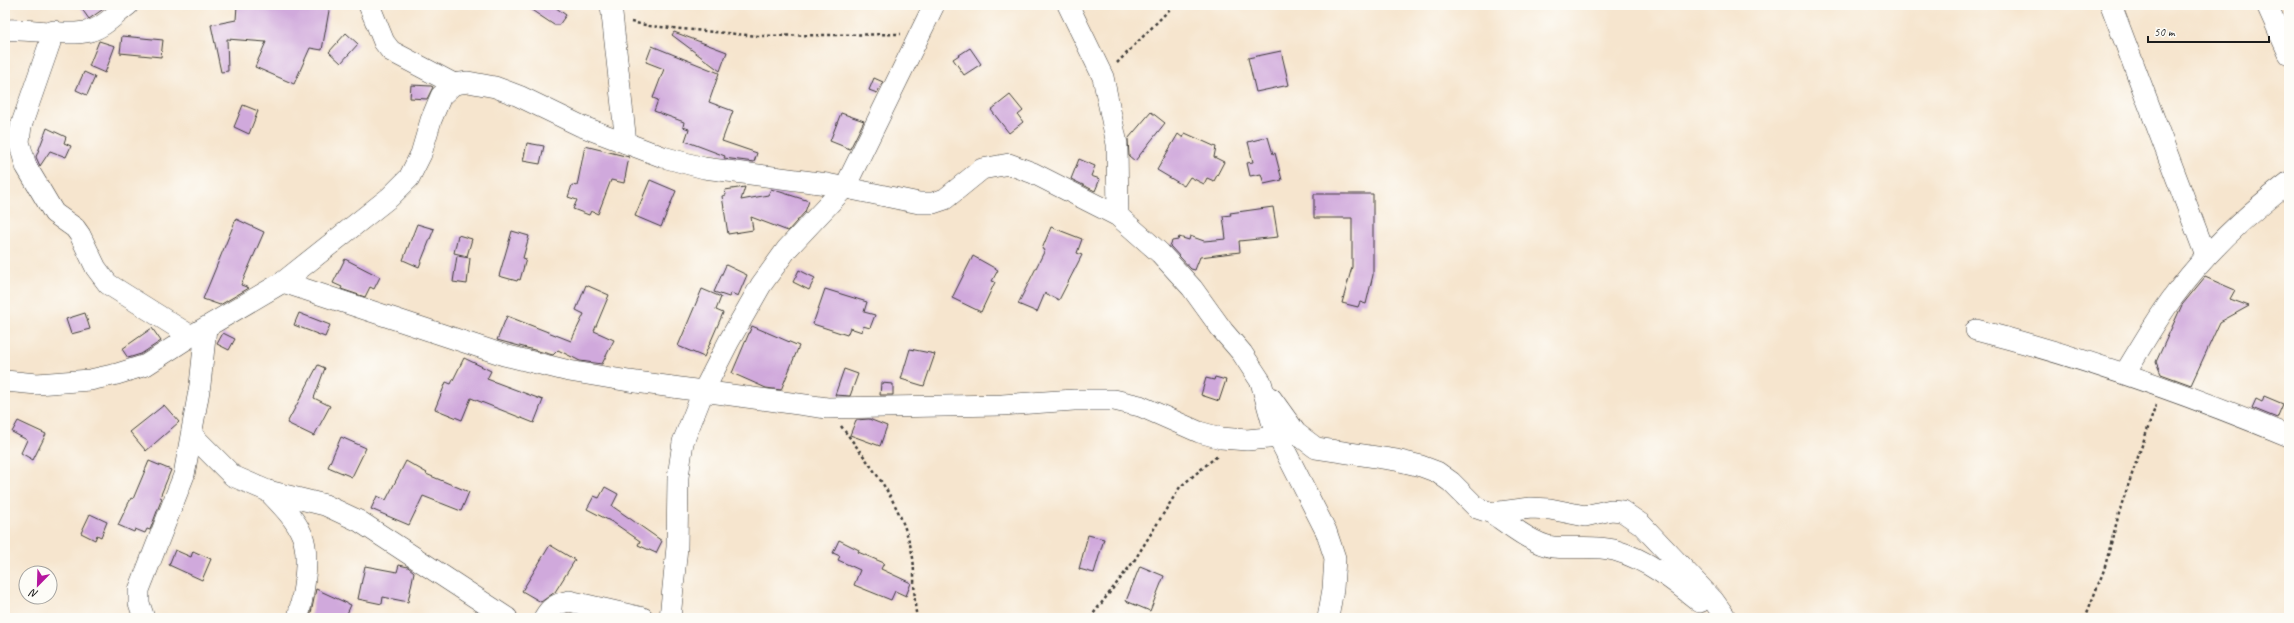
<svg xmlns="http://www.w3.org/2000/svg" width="2294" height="623" viewBox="0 0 2294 623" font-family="Caveat,sans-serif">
<rect width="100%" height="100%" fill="#fdfcf7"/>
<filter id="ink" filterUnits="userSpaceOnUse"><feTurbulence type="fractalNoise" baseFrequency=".025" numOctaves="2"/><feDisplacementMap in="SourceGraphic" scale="8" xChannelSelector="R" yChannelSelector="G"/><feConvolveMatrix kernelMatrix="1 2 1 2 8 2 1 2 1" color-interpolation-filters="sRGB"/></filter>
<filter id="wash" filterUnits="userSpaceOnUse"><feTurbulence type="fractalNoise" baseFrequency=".012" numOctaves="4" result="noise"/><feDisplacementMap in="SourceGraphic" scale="16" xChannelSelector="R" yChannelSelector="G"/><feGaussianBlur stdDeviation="0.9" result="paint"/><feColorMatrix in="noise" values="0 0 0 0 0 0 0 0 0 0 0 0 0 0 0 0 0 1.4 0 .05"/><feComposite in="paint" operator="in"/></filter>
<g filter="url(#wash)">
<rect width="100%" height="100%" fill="#f6e5ce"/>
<g id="blocks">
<g fill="#d0a9dc">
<path d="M 79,5 L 109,5 L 89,19 Z"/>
<path d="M 237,5 L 330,5 L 322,50 L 310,48 L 294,84 L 255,67 L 266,42 L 227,39 L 228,71 L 221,72 L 211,25 L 236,20 Z"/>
<path d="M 524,5 L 552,5 L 566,15 L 559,25 L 554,25 Z"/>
<path d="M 674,32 L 727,52 L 720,71 L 672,35 Z"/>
<path d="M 346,33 L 358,44 L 341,63 L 329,52 Z"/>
<path d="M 122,36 L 163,40 L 161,57 L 120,53 Z"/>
<path d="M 99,41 L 115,46 L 105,73 L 89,66 Z"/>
<path d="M 652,46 L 719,73 L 709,102 L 733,111 L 722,141 L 757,153 L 754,162 L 724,158 L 725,156 L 685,141 L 689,129 L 683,127 L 684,122 L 654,111 L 658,100 L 653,98 L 664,69 L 646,62 Z"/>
<path d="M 970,48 L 981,64 L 964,75 L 953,59 Z"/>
<path d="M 1281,51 L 1289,85 L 1256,92 L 1248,58 Z"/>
<path d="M 84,72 L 95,77 L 87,95 L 76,90 Z"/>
<path d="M 874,78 L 883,82 L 877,93 L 869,90 Z"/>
<path d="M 411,85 L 431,86 L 433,87 L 427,99 L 410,98 Z"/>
<path d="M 1010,95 L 1023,111 L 1018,115 L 1023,122 L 1009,133 L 991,110 Z"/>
<path d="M 243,105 L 258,111 L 249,134 L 234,127 Z"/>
<path d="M 1151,112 L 1165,123 L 1135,161 L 1129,156 L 1128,139 Z"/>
<path d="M 841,113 L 864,121 L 850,149 L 830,141 Z"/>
<path d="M 47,128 L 66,137 L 64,143 L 71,146 L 66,157 L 50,151 L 40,166 L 36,157 Z"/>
<path d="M 1185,133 L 1216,147 L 1214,157 L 1224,162 L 1214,181 L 1207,178 L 1204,184 L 1190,177 L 1184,186 L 1157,170 L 1178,134 L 1183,138 Z"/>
<path d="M 1268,137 L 1273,154 L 1275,153 L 1282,180 L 1264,184 L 1261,174 L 1250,176 L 1247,163 L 1253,162 L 1248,142 Z"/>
<path d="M 527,143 L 544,146 L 540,164 L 523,161 Z"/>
<path d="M 585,146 L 629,157 L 624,183 L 611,180 L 598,214 L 591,211 L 589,215 L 573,209 L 577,200 L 568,197 L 572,185 L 577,186 Z"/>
<path d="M 1079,159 L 1095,166 L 1091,176 L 1100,179 L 1095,191 L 1071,179 Z"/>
<path d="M 650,180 L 676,191 L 661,227 L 635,216 Z"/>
<path d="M 745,187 L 741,200 L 768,195 L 771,189 L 809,201 L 805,212 L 788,231 L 751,217 L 753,230 L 728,234 L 722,196 L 726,195 L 725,190 Z"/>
<path d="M 1314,194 L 1373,194 L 1373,275 L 1366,304 L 1360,302 L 1358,307 L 1342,303 L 1352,267 L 1352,218 L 1314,218 Z"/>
<path d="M 1273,207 L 1278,237 L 1239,241 L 1240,252 L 1200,257 L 1195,270 L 1191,269 L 1170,246 L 1172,241 L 1178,240 L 1179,237 L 1189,240 L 1190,236 L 1204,241 L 1226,239 L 1223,216 L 1231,215 L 1230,213 Z"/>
<path d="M 236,219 L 264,232 L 241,285 L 249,288 L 220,305 L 203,299 Z"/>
<path d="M 417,224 L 434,229 L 419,267 L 403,260 Z"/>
<path d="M 1051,227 L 1082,239 L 1077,253 L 1082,255 L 1059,300 L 1045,293 L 1037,312 L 1018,304 L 1045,250 L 1042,249 Z"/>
<path d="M 512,231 L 529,236 L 523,258 L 526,259 L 520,280 L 518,279 L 517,281 L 499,276 Z"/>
<path d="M 458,235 L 472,239 L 467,256 L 454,253 Z"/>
<path d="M 457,256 L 470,258 L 467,284 L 453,282 Z"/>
<path d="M 973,256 L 998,270 L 992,281 L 995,282 L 981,312 L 952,298 Z"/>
<path d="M 345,259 L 380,277 L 374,289 L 370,287 L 365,297 L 341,289 L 342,287 L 333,283 Z"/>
<path d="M 726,265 L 747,275 L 738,296 L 731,293 L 729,297 L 714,292 Z"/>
<path d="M 799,270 L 815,278 L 809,290 L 793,282 Z"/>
<path d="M 2205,277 L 2235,290 L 2230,299 L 2249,306 L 2220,322 L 2191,385 L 2161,374 L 2156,362 L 2182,305 Z"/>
<path d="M 586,285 L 609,295 L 594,331 L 614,340 L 602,364 L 580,361 L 558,350 L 553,355 L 497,340 L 507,316 L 571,341 L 584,314 L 576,310 Z"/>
<path d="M 702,289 L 721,297 L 716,310 L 723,313 L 704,357 L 678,346 Z"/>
<path d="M 825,289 L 867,302 L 864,312 L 875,315 L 870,328 L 863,326 L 862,332 L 850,328 L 847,335 L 813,324 Z"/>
<path d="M 85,313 L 90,329 L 71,334 L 66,319 Z"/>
<path d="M 299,313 L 330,325 L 325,337 L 294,325 Z"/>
<path d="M 752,326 L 799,346 L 781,390 L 766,388 L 732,373 Z"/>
<path d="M 152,328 L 161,341 L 141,354 L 128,358 L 122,349 Z"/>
<path d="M 223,333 L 235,339 L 229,350 L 217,344 Z"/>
<path d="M 910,349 L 935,354 L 924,386 L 901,379 Z"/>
<path d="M 464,358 L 491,371 L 487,379 L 543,400 L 534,423 L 471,398 L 462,420 L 435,409 L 446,382 L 451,384 Z"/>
<path d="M 318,365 L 325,368 L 314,398 L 330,406 L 314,436 L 287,423 Z"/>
<path d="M 844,369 L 858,374 L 850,396 L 835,395 Z"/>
<path d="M 1215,377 L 1226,380 L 1219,401 L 1201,395 L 1206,378 L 1214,380 Z"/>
<path d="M 881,383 L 893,384 L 893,395 L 880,395 Z"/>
<path d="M 2264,396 L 2283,404 L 2277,418 L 2252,408 L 2256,399 L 2262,402 Z"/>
<path d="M 164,405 L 179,422 L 146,451 L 130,432 Z"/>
<path d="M 869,419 L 887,426 L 880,446 L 850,435 L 856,420 Z"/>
<path d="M 18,421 L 46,434 L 33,460 L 21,453 L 27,440 L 12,432 Z"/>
<path d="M 341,437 L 366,448 L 352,477 L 328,467 Z"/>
<path d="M 149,461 L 171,470 L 160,497 L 162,498 L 150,530 L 147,529 L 145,533 L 135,529 L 134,532 L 118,525 L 131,498 L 133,499 Z"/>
<path d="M 406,461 L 427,473 L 426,474 L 469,492 L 461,511 L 423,496 L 409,525 L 371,509 L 377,496 L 386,500 Z"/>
<path d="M 605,487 L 618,494 L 612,506 L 662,541 L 656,553 L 638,545 L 640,541 L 614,523 L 587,509 L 594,496 L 599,498 Z"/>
<path d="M 90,514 L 107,522 L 101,537 L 97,535 L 95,540 L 81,533 Z"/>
<path d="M 1088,535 L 1104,539 L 1094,573 L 1079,569 Z"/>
<path d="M 839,540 L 859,550 L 858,552 L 884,563 L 881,569 L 911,583 L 906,596 L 895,591 L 891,600 L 854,585 L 860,570 L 838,560 L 840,556 L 833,553 Z"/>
<path d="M 550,545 L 575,560 L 555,592 L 541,602 L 522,591 Z"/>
<path d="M 175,550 L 191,557 L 193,551 L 211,559 L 202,580 L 169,565 Z"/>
<path d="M 399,565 L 408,567 L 414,572 L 408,602 L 383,597 L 382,604 L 358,599 L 365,566 L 397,572 Z"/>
<path d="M 1140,566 L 1164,576 L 1150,611 L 1126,601 Z"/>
<path d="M 316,589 L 351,605 L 345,618 L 310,618 Z"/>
</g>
</g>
</g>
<g filter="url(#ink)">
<use href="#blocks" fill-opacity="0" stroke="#3d3a37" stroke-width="1"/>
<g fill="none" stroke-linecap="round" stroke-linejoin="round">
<g stroke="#3d3a37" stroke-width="22">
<g id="minor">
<path d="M 369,5 L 384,42 L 391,51 L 454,84"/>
<path d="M 611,5 L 626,143"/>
<path d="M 1068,5 L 1103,77 L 1117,144 L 1118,216"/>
<path d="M 2111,5 L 2206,256"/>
<path d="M 2267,5 L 2289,54"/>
<path d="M 5,30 C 31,28 67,37 90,31 C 103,28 117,13 128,5"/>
<path d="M 54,31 L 21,126 L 19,142 L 26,166 L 54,213 L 75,228 L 80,235 L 96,268 L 108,284 L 191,336"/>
<path d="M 283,282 L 504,355 L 569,371 L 629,381 L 827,408 L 1002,405 L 1074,400 L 1114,400 L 1140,406 L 1199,432 L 1221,438 L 1247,440 L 1278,437"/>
<path d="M 1976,330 C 2083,357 2187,394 2289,436"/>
<path d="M 2125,373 C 2141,347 2156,320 2174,296 C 2206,252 2246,215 2289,182"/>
<path d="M 5,381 L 37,384 L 90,380 L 117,374 L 146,365 L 191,336 L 283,282 L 390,197 L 409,178 L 421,154 L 431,120 L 441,96 L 454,84 L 468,82 L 495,87 L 519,96 L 581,126 L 663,157 L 704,168 L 827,184 L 919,203 L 933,203 L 945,199 L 982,169 L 1009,164 L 1033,173 L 1118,216 L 1160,253 L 1192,288 L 1223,331 L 1242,353 L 1261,382 L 1274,429 L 1326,531 L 1335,558 L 1333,589 L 1328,618"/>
<path d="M 1271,398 L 1296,433 L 1316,448 L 1396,460 L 1421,466 L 1437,472 L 1451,482 L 1477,508 L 1492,513 L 1531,508 L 1550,509 L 1585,516 L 1611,510 L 1622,511 L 1641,524 L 1713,600 L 1726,618"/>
<path d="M 192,435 L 233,476 L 268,491 L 325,505 L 359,521 L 507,618"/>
<path d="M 268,491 C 280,504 295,518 302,535 C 311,556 303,596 298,618"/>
<path d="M 1492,513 C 1508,524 1534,545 1553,547 C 1574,549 1594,545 1614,550 C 1648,560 1673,580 1700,602"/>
<path d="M 144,618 L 139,603 L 139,590 L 184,475 L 200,385 L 206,328"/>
<path d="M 544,618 C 550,607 556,604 569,601 L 643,618"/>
<path d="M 670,618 L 677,547 L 678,477 L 683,442 L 703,392 L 729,341 L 761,285 L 787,249 L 845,187 L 934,5"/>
</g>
</g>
<g stroke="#3d3a37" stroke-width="2.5" stroke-dasharray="3 3" stroke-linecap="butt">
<path d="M 5,7 L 9,11"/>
<path d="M 631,22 L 650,26 L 758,36 L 901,34"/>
<path d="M 1117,63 L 1174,5"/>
<path d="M 841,426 C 873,469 903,504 913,558 C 915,571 913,612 918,618"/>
<path d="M 1090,618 L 1134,561 L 1180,487 L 1217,456"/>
<path d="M 2085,618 L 2104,570 L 2121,506 L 2156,405"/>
</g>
<use href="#minor" stroke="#fff" stroke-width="21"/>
</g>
</g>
<rect width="2294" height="623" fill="none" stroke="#fdfcf7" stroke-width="20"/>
<g transform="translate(38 585) rotate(203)"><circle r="19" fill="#fdfcf7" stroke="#a3a29f"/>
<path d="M0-3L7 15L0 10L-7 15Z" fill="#b5179e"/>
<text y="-6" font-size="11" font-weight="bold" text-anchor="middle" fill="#1c1c1c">N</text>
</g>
<path d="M2148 36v6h121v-6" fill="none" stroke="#1c1c1c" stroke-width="2"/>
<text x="2154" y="36" font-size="12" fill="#1c1c1c" stroke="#fdfcf7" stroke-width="3" paint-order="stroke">50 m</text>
</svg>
